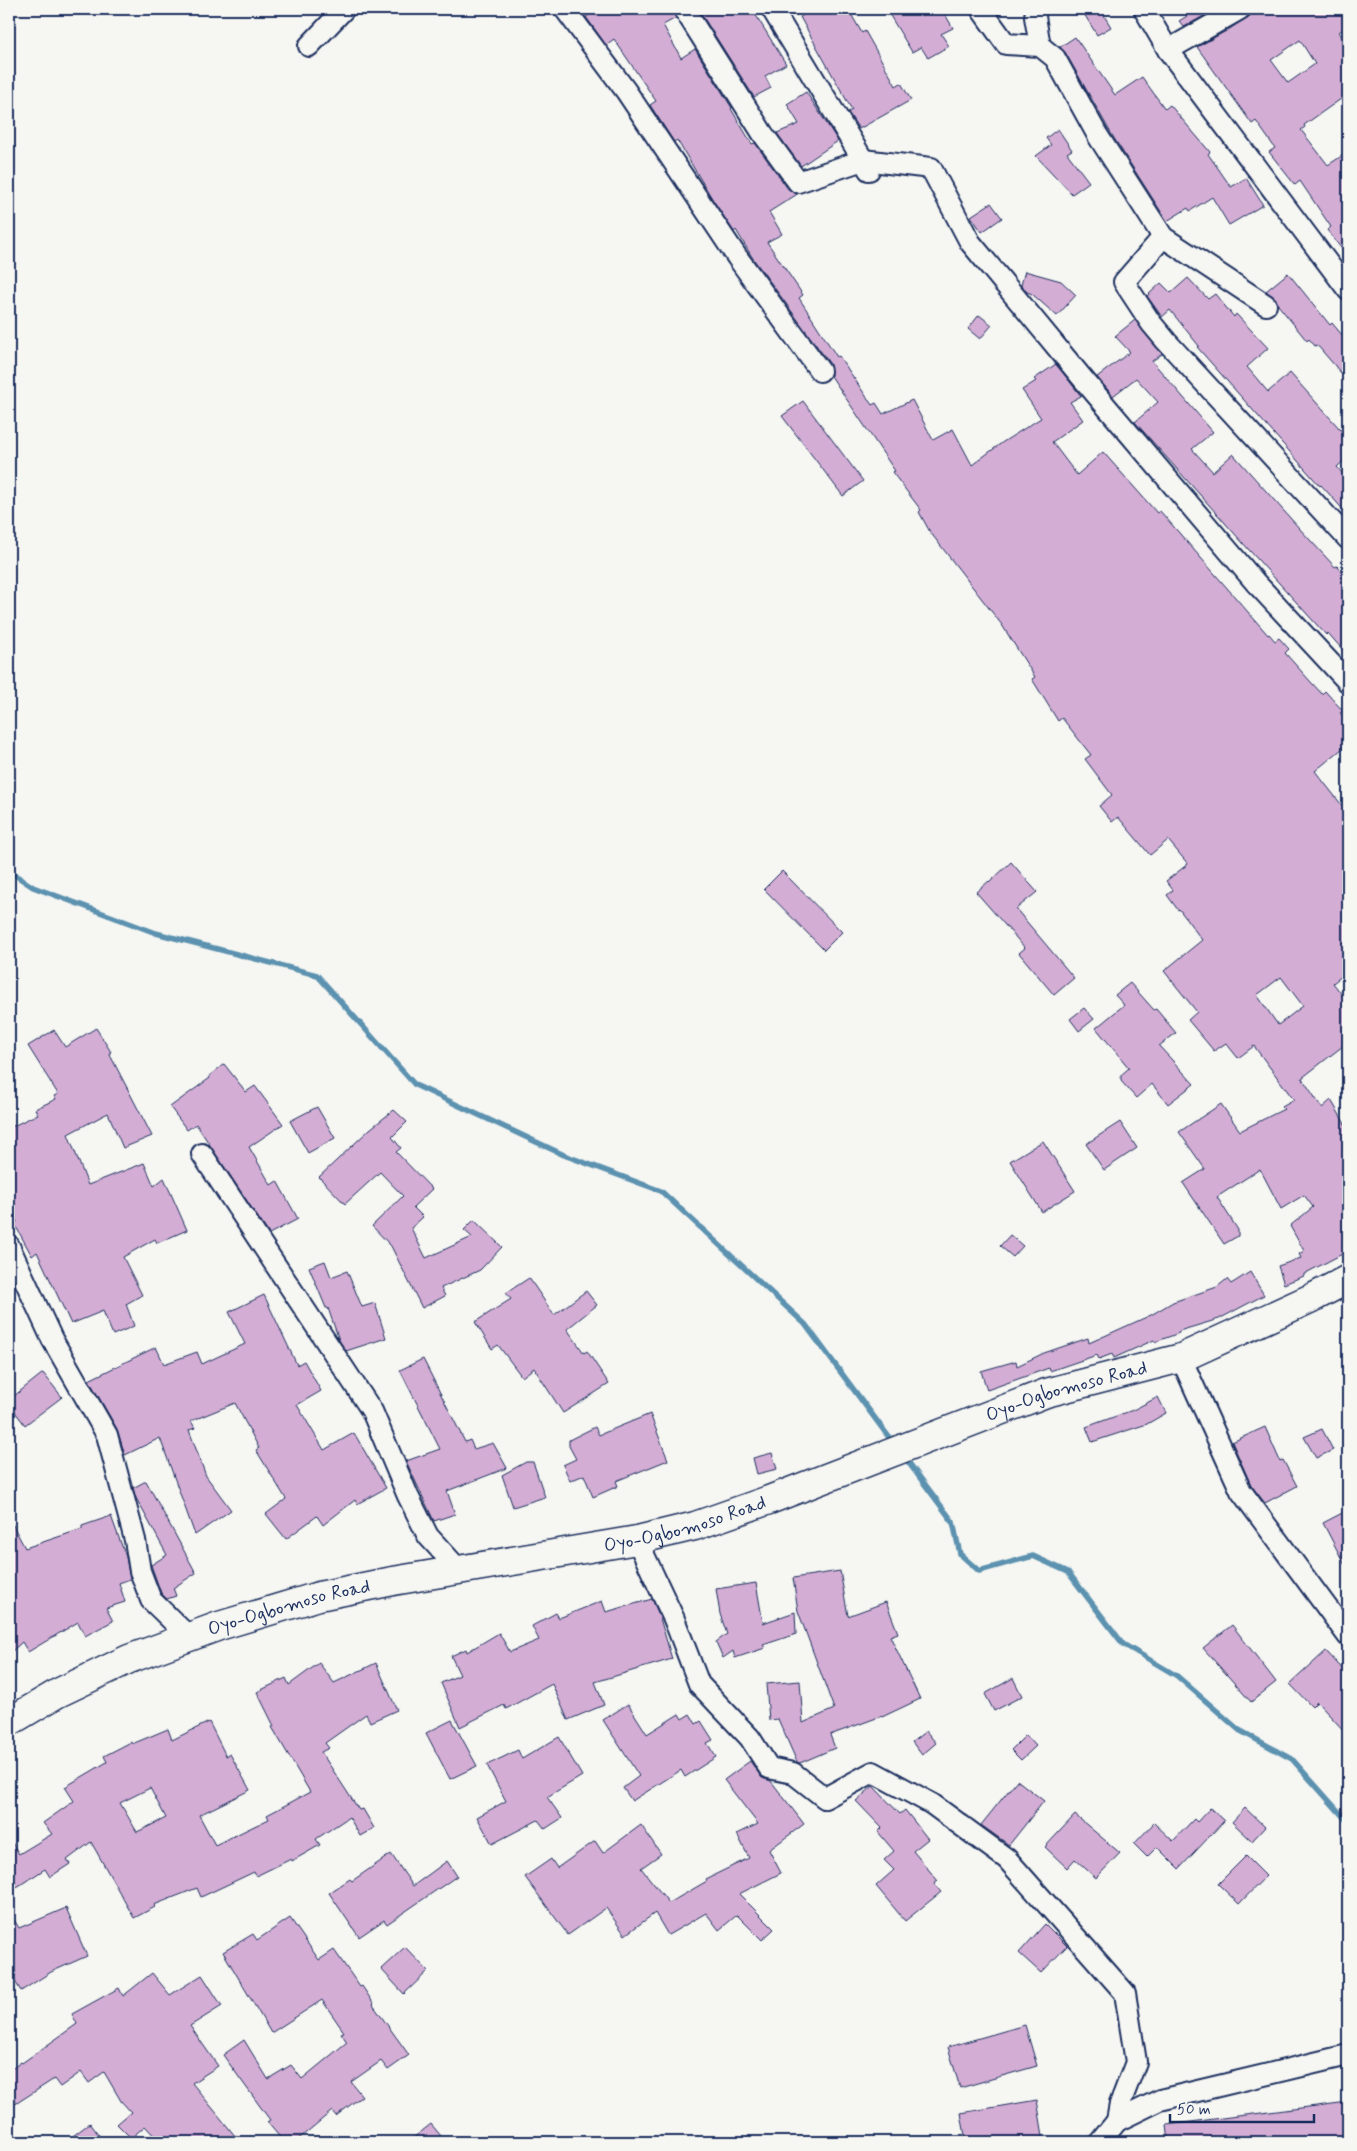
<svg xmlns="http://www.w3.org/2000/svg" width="1357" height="2151" viewBox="0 0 1357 2151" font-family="Mynerve,sans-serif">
<rect width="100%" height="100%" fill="#f6f6f2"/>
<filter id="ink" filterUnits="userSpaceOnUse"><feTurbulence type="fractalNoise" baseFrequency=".02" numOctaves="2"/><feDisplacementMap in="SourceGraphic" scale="10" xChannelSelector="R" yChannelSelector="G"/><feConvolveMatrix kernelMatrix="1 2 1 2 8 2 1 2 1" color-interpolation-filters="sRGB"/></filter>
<g filter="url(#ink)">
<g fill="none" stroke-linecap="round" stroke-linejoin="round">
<g stroke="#5c92b0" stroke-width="5.5">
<path d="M 9,871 L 33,887 L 156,933 L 317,975 L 415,1085 L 564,1155 L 661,1191 L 805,1324 L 894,1444"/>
<path d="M 903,1455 L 953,1522 L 960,1554 L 979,1571 L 1033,1556 L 1068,1572 L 1123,1644 L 1177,1676 L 1239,1730 L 1292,1759 L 1348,1822"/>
</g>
</g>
<g fill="#d4add4" stroke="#1b2f5e" fill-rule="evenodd">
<path d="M 598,9 L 672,9 L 676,18 L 663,25 L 681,58 L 695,49 L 732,108 L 731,109 L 752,144 L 755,143 L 788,189 L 794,193 L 799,193 L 769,212 L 782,234 L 767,242 L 803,295 L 799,298 L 837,357 L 839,356 L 872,405 L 876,403 L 883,414 L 912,400 L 933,440 L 953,429 L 972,465 L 1003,442 L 1041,418 L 1022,390 L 1036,381 L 1034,379 L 1056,364 L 1081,396 L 1070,402 L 1083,420 L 1052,442 L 1077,475 L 1103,452 L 1157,513 L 1160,511 L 1268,635 L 1269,634 L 1275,641 L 1279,638 L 1289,649 L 1285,653 L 1310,681 L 1322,694 L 1325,691 L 1343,711 L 1340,713 L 1348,721 L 1348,744 L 1315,771 L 1348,813 L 1348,971 L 1333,983 L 1348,1002 L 1348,1042 L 1302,1078 L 1322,1108 L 1331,1100 L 1348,1129 L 1348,1251 L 1304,1274 L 1304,1276 L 1284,1284 L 1278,1266 L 1301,1258 L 1299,1254 L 1304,1251 L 1290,1226 L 1313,1207 L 1304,1195 L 1281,1209 L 1260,1169 L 1217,1197 L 1238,1230 L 1238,1236 L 1224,1244 L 1183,1183 L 1205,1169 L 1179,1132 L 1221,1104 L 1240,1131 L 1284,1109 L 1282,1107 L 1294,1100 L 1254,1046 L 1238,1058 L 1226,1043 L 1214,1051 L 1188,1020 L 1197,1012 L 1164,971 L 1202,940 L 1179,909 L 1178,910 L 1167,895 L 1173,890 L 1166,881 L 1188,864 L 1168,840 L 1150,855 L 1118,817 L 1112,822 L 1099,806 L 1112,795 L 1085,759 L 1091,755 L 1062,718 L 1058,721 L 1032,679 L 1035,677 L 1002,625 L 930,532 L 919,512 L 921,510 L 892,472 L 895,471 L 831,376 L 830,364 L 752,257 L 736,230 L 734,232 L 713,200 L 677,140 L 674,142 L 650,105 L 656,101 L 614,39 L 606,45 L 586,17 ZM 1281,977 L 1303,1006 L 1278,1025 L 1257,995 Z"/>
<path d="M 698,9 L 752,9 L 786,64 L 765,76 L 771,88 L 754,97 Z"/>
<path d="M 814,9 L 848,9 L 862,33 L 865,31 L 896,86 L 901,83 L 911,100 L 859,129 L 848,112 L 852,110 L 800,17 Z"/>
<path d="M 886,9 L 942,9 L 953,28 L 941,34 L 949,46 L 928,58 L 921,47 L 912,52 Z"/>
<path d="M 1081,9 L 1100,9 L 1111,27 L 1097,35 Z"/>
<path d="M 1182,9 L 1216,9 L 1184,27 L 1179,21 L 1187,16 Z"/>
<path d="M 1260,9 L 1348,9 L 1348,26 L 1339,32 L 1348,46 L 1348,94 L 1304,125 L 1305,127 L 1301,130 L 1328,165 L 1348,152 L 1348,257 L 1327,230 L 1331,227 L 1300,181 L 1295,185 L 1269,152 L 1275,148 L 1256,121 L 1252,124 L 1197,47 L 1228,30 ZM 1300,40 L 1315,64 L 1288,83 L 1271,60 Z"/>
<path d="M 1075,37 L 1115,95 L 1142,77 L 1165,109 L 1170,105 L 1210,152 L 1208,154 L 1231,187 L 1246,178 L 1263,205 L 1229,225 L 1212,197 L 1190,211 L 1188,208 L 1167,221 L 1112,135 L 1065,52 L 1060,47 Z"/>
<path d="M 806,92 L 838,141 L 801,166 L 777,133 L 799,124 L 787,104 Z"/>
<path d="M 1058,129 L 1072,150 L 1067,153 L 1089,182 L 1072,194 L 1036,156 L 1051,145 L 1046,138 Z"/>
<path d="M 991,203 L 1002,218 L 982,232 L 971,216 Z"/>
<path d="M 1025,271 L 1061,281 L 1076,295 L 1057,316 L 1032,294 L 1027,292 L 1021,285 Z"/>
<path d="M 1288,273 L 1330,325 L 1332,323 L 1348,342 L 1348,381 L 1317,345 L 1315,346 L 1309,339 L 1307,341 L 1278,305 L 1276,299 L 1266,291 Z"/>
<path d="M 1188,278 L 1208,299 L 1215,294 L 1234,317 L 1236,314 L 1268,348 L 1247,367 L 1268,392 L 1290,373 L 1348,438 L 1348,457 L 1337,467 L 1348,480 L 1348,515 L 1321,485 L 1320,486 L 1197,347 L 1199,346 L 1170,310 L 1162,317 L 1147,296 L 1161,283 L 1171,293 Z"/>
<path d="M 979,315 L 992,325 L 980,339 L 968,329 Z"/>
<path d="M 1135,320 L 1162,354 L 1152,361 L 1213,432 L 1192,449 L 1213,472 L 1233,454 L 1299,528 L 1335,567 L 1337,566 L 1348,578 L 1348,656 L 1328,633 L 1326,635 L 1250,551 L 1135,422 L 1158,402 L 1136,378 L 1113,396 L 1097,377 L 1130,352 L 1115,336 Z"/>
<path d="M 803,401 L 863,481 L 843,496 L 782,416 Z"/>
<path d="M 1011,862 L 1037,892 L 1016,909 L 1074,978 L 1054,995 L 1019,953 L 1025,948 L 976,892 L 989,881 L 990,882 Z"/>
<path d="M 782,871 L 842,932 L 824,950 L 764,889 Z"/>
<path d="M 1130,983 L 1154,1010 L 1156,1009 L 1176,1033 L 1159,1046 L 1194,1084 L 1168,1104 L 1152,1084 L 1136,1098 L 1121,1081 L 1121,1075 L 1129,1068 L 1096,1028 L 1124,1005 L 1115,995 Z"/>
<path d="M 1084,1008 L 1094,1019 L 1079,1031 L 1070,1019 Z"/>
<path d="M 96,1028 L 111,1052 L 109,1053 L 152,1136 L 123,1148 L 108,1113 L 68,1134 L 88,1185 L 144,1163 L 154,1186 L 164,1178 L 187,1230 L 157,1243 L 155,1239 L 123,1257 L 142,1295 L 126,1304 L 134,1326 L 113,1335 L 103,1311 L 71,1324 L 37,1252 L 32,1256 L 14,1223 L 17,1222 L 9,1206 L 9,1128 L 38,1114 L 35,1109 L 56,1099 L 54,1096 L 58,1094 L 28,1046 L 54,1030 L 65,1047 Z"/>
<path d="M 224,1064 L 246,1092 L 255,1086 L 283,1124 L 249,1147 L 271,1185 L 277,1181 L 298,1219 L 269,1234 L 196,1124 L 187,1130 L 170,1107 L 210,1078 L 209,1076 Z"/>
<path d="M 317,1107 L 335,1138 L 308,1153 L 290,1121 Z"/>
<path d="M 394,1110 L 407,1122 L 392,1137 L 401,1148 L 396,1152 L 432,1189 L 413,1207 L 423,1217 L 411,1228 L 426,1258 L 472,1237 L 464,1230 L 474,1220 L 502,1247 L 480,1270 L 441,1288 L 445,1296 L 422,1308 L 391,1246 L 372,1226 L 403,1196 L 380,1172 L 345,1204 L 319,1177 L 370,1129 Z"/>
<path d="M 1120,1122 L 1137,1148 L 1104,1170 L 1086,1144 Z"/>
<path d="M 1043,1141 L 1075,1191 L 1042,1212 L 1010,1161 Z"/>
<path d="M 1010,1235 L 1023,1246 L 1013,1257 L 1000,1246 Z"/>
<path d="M 325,1261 L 331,1277 L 347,1271 L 362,1307 L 375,1303 L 386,1338 L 346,1351 L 339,1340 L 328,1308 L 326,1308 L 309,1267 Z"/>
<path d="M 1250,1272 L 1264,1295 L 1219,1319 L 1179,1331 L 1179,1333 L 1155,1342 L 1154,1340 L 1114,1358 L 1112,1354 L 1099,1359 L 1097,1355 L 1050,1371 L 1049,1368 L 987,1390 L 981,1371 L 1016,1361 L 1017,1366 L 1044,1353 L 1088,1338 L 1089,1343 L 1151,1315 L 1173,1302 L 1217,1287 L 1227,1279 L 1231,1284 Z"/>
<path d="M 529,1278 L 554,1315 L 586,1291 L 597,1305 L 567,1329 L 584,1353 L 587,1351 L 609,1384 L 563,1413 L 534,1368 L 522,1377 L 498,1345 L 492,1349 L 475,1322 L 511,1299 L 506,1293 Z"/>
<path d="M 264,1295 L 297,1365 L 304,1361 L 321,1391 L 297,1405 L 324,1450 L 354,1433 L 386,1488 L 357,1504 L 355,1500 L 323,1525 L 317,1516 L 286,1539 L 266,1514 L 286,1499 L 256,1450 L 259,1448 L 235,1403 L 191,1421 L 195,1428 L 189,1430 L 206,1476 L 231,1510 L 195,1535 L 160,1438 L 125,1455 L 117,1429 L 89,1380 L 156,1347 L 164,1364 L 197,1352 L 202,1364 L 245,1344 L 229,1312 Z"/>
<path d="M 423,1359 L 465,1442 L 470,1440 L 474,1449 L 493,1443 L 507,1468 L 447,1491 L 455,1514 L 434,1521 L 406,1461 L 440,1449 L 400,1370 Z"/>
<path d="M 43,1373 L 62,1397 L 25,1425 L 9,1404 L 9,1400 Z"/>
<path d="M 1158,1397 L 1166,1413 L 1147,1424 L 1092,1442 L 1086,1427 L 1133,1410 Z"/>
<path d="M 650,1414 L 668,1460 L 616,1481 L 618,1486 L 593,1497 L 584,1475 L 570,1481 L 563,1465 L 576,1459 L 569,1446 L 569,1440 L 595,1427 L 599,1435 Z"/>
<path d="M 1265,1427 L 1280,1461 L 1283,1460 L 1297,1486 L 1265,1503 L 1251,1485 L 1232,1442 Z"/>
<path d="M 1322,1429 L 1333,1450 L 1316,1458 L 1304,1437 Z"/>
<path d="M 772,1453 L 777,1469 L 757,1474 L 753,1458 Z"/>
<path d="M 526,1462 L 533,1462 L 545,1497 L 513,1507 L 502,1475 Z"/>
<path d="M 146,1481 L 196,1573 L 173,1588 L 176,1596 L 167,1599 L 161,1593 L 151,1565 L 167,1555 L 136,1498 L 133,1488 Z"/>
<path d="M 1348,1510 L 1348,1571 L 1323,1523 Z"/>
<path d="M 111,1516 L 126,1557 L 130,1579 L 119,1583 L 125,1602 L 106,1608 L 113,1621 L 85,1636 L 78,1622 L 28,1652 L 22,1642 L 9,1654 L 9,1518 L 25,1548 L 82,1529 L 82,1526 Z"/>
<path d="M 840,1571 L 848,1616 L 886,1602 L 898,1633 L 890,1636 L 920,1699 L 882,1717 L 882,1716 L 830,1735 L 835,1748 L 800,1763 L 797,1762 L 778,1719 L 769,1720 L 766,1684 L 800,1681 L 803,1723 L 834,1709 L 798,1611 L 793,1578 Z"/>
<path d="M 756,1583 L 763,1623 L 795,1612 L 796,1634 L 763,1645 L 765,1648 L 735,1658 L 733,1651 L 723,1658 L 716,1642 L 727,1634 L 720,1614 L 716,1589 Z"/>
<path d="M 652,1599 L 659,1615 L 672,1659 L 595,1682 L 604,1705 L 568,1720 L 552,1684 L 506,1709 L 504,1705 L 460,1727 L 441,1683 L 460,1675 L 451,1656 L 466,1649 L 467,1652 L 499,1633 L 510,1652 L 539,1640 L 532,1626 L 556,1613 L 559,1618 L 602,1601 L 606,1612 Z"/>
<path d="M 1232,1625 L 1276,1682 L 1251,1702 L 1203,1648 Z"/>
<path d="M 1326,1651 L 1348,1675 L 1348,1735 L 1317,1702 L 1312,1707 L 1290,1684 Z"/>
<path d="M 319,1663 L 334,1683 L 376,1663 L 397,1710 L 370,1722 L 366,1714 L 325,1743 L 329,1748 L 321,1752 L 359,1810 L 363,1809 L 374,1828 L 360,1836 L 349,1817 L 316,1839 L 320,1845 L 292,1861 L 291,1859 L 256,1876 L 254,1872 L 201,1897 L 197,1888 L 154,1905 L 155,1907 L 134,1918 L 91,1842 L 67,1860 L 70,1864 L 50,1877 L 45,1869 L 9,1892 L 9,1838 L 19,1854 L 52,1834 L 43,1823 L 74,1801 L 65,1787 L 107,1762 L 104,1756 L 131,1742 L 132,1744 L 168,1729 L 172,1740 L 209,1722 L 226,1756 L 230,1754 L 250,1790 L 199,1815 L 215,1845 L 269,1819 L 267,1815 L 310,1792 L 272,1727 L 274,1726 L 257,1692 L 286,1678 L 289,1685 ZM 150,1788 L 166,1818 L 137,1832 L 120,1803 Z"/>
<path d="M 1013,1678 L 1022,1696 L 994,1711 L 985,1694 Z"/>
<path d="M 628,1704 L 647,1734 L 679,1714 L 682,1719 L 690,1714 L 696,1724 L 701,1721 L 713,1740 L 707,1743 L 716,1757 L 685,1777 L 681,1770 L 632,1801 L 623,1788 L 639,1776 L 603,1720 Z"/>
<path d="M 452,1720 L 477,1766 L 450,1779 L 426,1733 Z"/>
<path d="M 926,1731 L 936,1743 L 922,1755 L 912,1742 Z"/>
<path d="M 1026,1735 L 1036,1746 L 1021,1760 L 1011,1750 Z"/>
<path d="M 559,1737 L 582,1776 L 547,1797 L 562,1818 L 545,1829 L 538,1820 L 492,1844 L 477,1817 L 506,1801 L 487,1765 L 518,1750 L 522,1759 Z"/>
<path d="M 750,1761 L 762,1778 L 771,1781 L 804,1824 L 769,1850 L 781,1873 L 739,1894 L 774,1929 L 762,1940 L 737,1915 L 719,1930 L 706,1913 L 668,1935 L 655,1913 L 625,1935 L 606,1908 L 568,1935 L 525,1877 L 551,1859 L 557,1868 L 595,1841 L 603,1853 L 641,1825 L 661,1854 L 641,1868 L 669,1903 L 707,1881 L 706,1879 L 749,1858 L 737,1834 L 758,1824 L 724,1780 Z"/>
<path d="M 1017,1780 L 1044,1801 L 1009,1845 L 981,1825 Z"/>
<path d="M 873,1786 L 900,1814 L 905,1810 L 928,1839 L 913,1851 L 938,1881 L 934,1884 L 941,1892 L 905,1921 L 876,1886 L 894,1870 L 884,1860 L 894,1851 L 878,1832 L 882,1828 L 856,1801 Z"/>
<path d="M 1210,1808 L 1224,1821 L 1179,1869 L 1157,1847 L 1147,1857 L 1134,1844 L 1154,1823 L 1173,1841 L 1194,1819 L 1197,1822 Z"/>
<path d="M 1245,1808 L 1265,1827 L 1252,1841 L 1232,1822 Z"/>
<path d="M 1075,1815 L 1120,1853 L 1096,1878 L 1075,1859 L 1067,1868 L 1045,1847 Z"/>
<path d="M 391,1854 L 413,1886 L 447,1861 L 457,1876 L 387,1924 L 384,1920 L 359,1937 L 329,1893 L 350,1879 L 352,1881 Z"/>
<path d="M 1246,1856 L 1266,1876 L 1239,1904 L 1218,1884 Z"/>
<path d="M 66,1908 L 87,1956 L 51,1972 L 21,1991 L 9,1972 L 9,1911 L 19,1928 Z"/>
<path d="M 290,1918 L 319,1960 L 334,1950 L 360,1987 L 362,1986 L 374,2004 L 373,2005 L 409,2055 L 388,2070 L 381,2061 L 351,2082 L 362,2096 L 336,2116 L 332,2111 L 295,2142 L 284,2142 L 267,2122 L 270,2120 L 223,2055 L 244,2040 L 268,2079 L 291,2065 L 302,2079 L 347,2042 L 341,2033 L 344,2032 L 322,2000 L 271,2033 L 223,1952 L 253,1934 L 257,1940 Z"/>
<path d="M 1045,1924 L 1067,1946 L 1041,1973 L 1019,1953 Z"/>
<path d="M 405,1947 L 428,1971 L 404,1994 L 381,1969 Z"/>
<path d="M 152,1973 L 170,1995 L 202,1975 L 222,2006 L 190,2026 L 218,2066 L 192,2083 L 240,2142 L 160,2142 L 145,2126 L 131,2138 L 117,2124 L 131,2112 L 121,2101 L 104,2072 L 89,2083 L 81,2072 L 60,2087 L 54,2079 L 17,2103 L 9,2091 L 9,2071 L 21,2062 L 22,2063 L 77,2024 L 72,2014 L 119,1988 L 123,1996 Z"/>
<path d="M 1025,2025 L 1037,2066 L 960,2088 L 948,2047 Z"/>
<path d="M 1037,2100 L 1044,2142 L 966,2142 L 961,2113 Z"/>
<path d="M 1348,2102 L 1348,2139 L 1327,2142 L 1169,2142 L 1167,2125 Z"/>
<path d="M 90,2123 L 104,2142 L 65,2142 Z"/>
<path d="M 431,2124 L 446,2142 L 408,2142 Z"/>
</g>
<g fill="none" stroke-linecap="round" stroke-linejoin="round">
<g stroke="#1b2f5e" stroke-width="24">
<g id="street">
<path d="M 565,9 L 626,91 L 737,257 L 820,371"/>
<path d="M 684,9 L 763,134 L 798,182 L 863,160 L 931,168 L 970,242 L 1083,379 L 1255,582 L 1348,682"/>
<path d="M 772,9 L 869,170"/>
<path d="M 981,9 L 1006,44 L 1040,46 L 1055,58 L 1098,136 L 1163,237 L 1266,305"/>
<path d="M 1036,9 L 1035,17 L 1040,46"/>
<path d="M 1144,9 L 1168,50 L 1348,290"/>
<path d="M 309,46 L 344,9"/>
<path d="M 1168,50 L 1240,9"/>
<path d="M 1163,237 L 1124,282 L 1151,323 L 1166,341 L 1348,539"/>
<path d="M 202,1154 L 372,1411 L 408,1496 L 428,1536 L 459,1570"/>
<path d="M 9,1246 L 52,1339 L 107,1435 L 135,1540 L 140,1571 L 151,1600 L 189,1637"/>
<path d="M 1181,1358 L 1241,1491 L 1348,1636"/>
<path d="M 637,1540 L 674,1619 L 699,1684 L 750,1738 L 769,1768 L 793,1773 L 825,1798 L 873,1772 L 932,1804 L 1007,1859 L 1125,1993 L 1136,2062 L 1120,2104 L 1117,2121"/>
<path d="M 1100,2142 L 1117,2121 L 1160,2100 L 1348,2055"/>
</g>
</g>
<g stroke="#1b2f5e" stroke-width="31">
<g id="highway">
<path id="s1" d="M 9,1722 L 58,1693 L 129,1659 L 219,1626 L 319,1596 L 393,1581 L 637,1540 L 695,1526 L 769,1500 L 1046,1393 L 1181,1358 L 1316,1296 L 1348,1279"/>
</g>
</g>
<use href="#street" stroke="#f6f6f2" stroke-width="20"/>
<use href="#highway" stroke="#f6f6f2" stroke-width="28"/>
</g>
</g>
<g text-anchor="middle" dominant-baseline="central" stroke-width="4" stroke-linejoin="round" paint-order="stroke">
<g font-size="19" fill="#1b2f5e" stroke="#f6f6f2">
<text stroke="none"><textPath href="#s1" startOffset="1114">Oyo-Ogbomoso Road</textPath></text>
<text stroke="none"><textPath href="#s1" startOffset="709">Oyo-Ogbomoso Road</textPath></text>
<text stroke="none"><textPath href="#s1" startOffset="304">Oyo-Ogbomoso Road</textPath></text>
</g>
</g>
<rect width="1357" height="2151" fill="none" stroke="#f6f6f2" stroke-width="30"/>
<rect x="15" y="15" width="1327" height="2121" fill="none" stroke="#1b2f5e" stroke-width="2" filter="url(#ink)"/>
<path d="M1170 2114v8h144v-8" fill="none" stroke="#1b2f5e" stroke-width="2.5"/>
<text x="1177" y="2114" font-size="15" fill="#1b2f5e" stroke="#f6f6f2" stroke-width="4" paint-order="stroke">50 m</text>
</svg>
